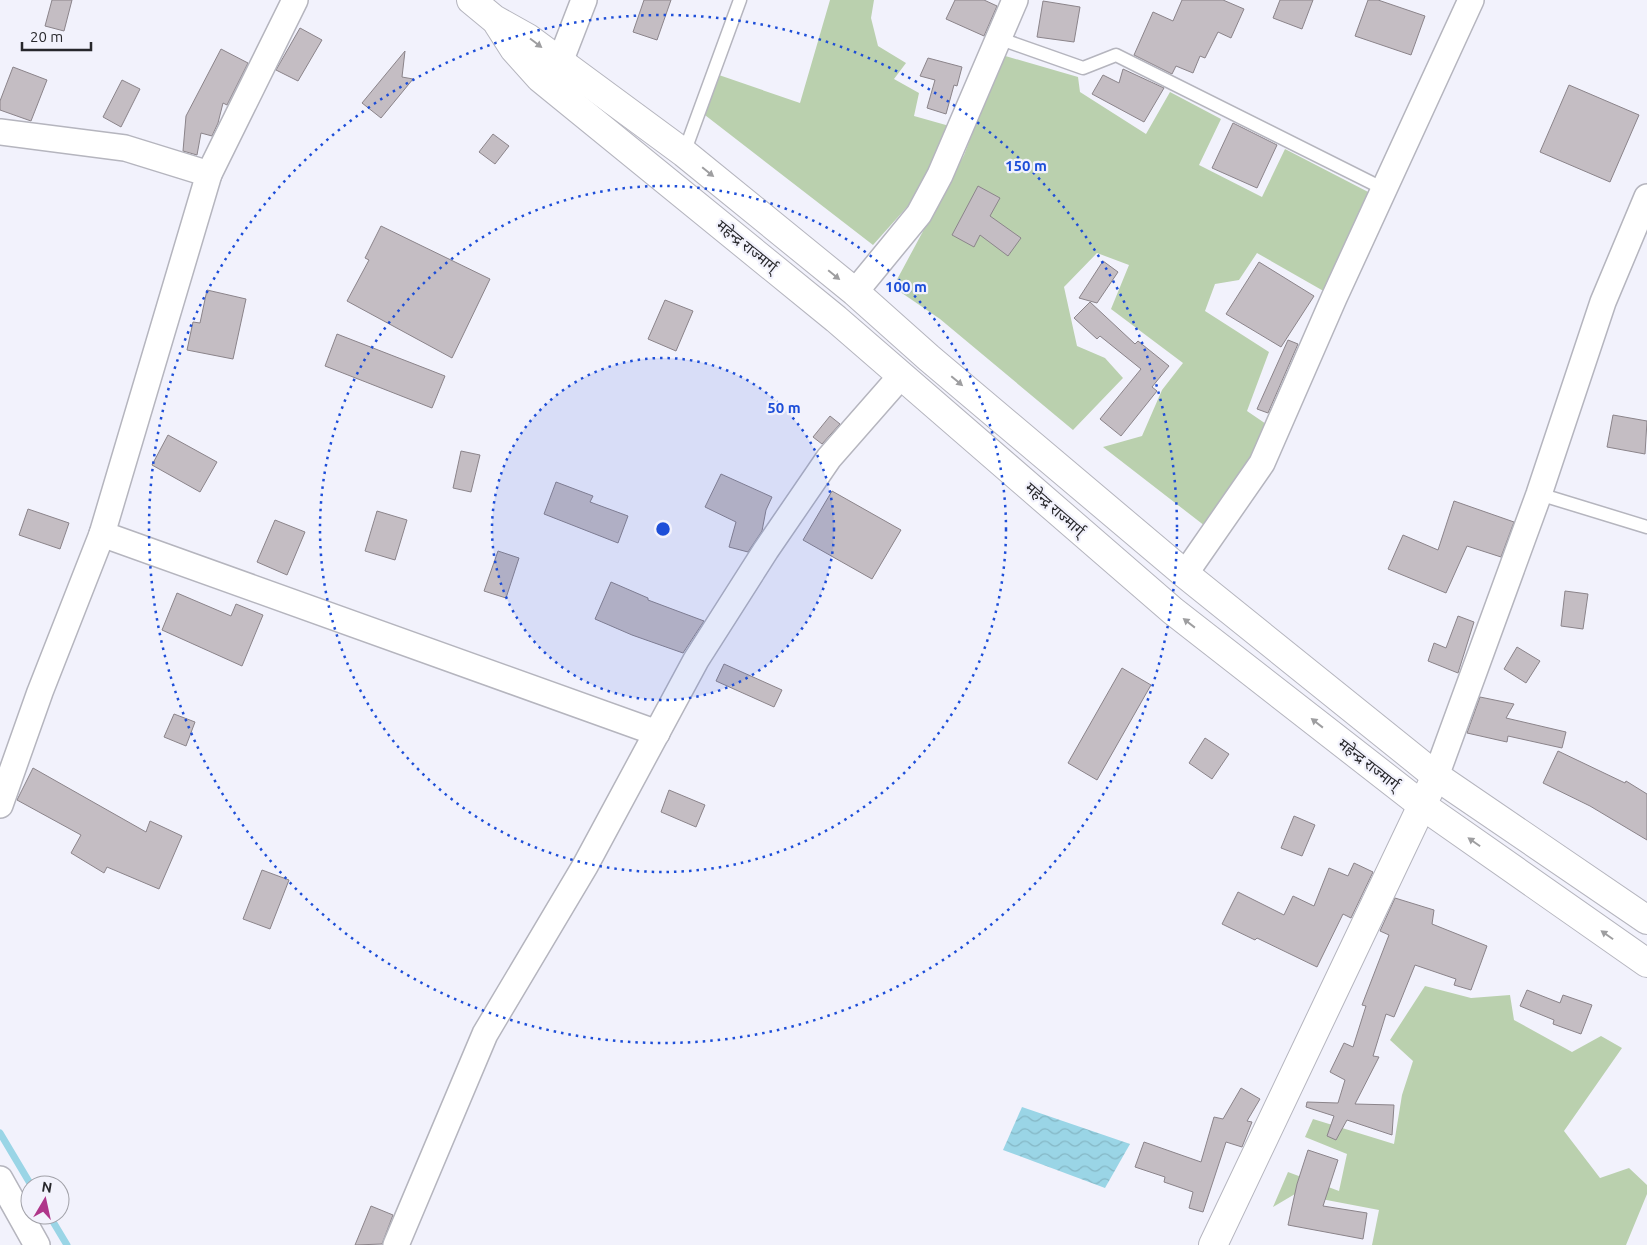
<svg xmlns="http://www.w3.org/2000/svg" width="1647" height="1245" viewBox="0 0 1647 1245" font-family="Ubuntu,'Noto Sans Devanagari',sans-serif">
<defs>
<pattern id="water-waves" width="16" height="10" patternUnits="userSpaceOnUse" patternTransform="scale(1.25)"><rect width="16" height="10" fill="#9ad5e6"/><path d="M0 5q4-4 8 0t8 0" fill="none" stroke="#85b7c5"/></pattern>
</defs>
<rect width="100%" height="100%" fill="#f2f2fc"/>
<g fill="#bad0ae">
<path d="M 830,0 L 874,0 L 871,18 L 878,46 L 906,63 L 894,79 L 919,93 L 914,116 L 953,127 L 932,179 L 873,245 L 701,112 L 716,74 L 800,103 Z"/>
<path d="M 1002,55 L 1078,77 L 1080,92 L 1146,134 L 1170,92 L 1221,119 L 1199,165 L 1262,197 L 1285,149 L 1374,195 L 1327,293 L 1257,253 L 1239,280 L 1215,284 L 1205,311 L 1269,352 L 1247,411 L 1269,426 L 1250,471 L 1205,526 L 1103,447 L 1142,436 L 1162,390 L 1183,363 L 1111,309 L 1129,265 L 1097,253 L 1064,287 L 1077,346 L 1105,358 L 1123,378 L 1073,430 L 940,319 L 893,287 L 964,155 Z"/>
<path d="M 1425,986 L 1471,998 L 1510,995 L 1514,1020 L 1572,1052 L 1601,1036 L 1622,1048 L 1564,1131 L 1600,1178 L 1629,1168 L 1647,1185 L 1647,1194 L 1626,1245 L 1372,1245 L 1379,1210 L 1295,1194 L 1273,1207 L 1288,1172 L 1339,1191 L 1347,1154 L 1305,1137 L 1313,1119 L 1394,1144 L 1402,1095 L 1413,1061 L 1390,1040 Z"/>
</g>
<path fill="url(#water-waves)" d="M 1022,1107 L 1130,1144 L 1105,1188 L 1003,1150 Z"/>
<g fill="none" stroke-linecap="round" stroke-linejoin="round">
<g stroke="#9ad5e6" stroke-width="7">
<path d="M 0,1133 L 31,1185"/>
<path d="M 49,1215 L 67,1245"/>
</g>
</g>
<g fill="#c4bdc3" stroke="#8b848a">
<path d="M 52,0 L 72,0 L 64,31 L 45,26 Z"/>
<path d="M 644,0 L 671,0 L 657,40 L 633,32 Z"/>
<path d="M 955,0 L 984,0 L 997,6 L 984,36 L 946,19 Z"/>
<path d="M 1182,0 L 1223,0 L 1244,9 L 1231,38 L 1218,32 L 1205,58 L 1200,56 L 1193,73 L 1176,66 L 1172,74 L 1134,55 L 1153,12 L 1173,21 Z"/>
<path d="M 1280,0 L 1313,0 L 1302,29 L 1273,18 Z"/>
<path d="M 1368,0 L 1378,0 L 1425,16 L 1411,55 L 1355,36 Z"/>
<path d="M 1043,1 L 1080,7 L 1074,42 L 1037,37 Z"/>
<path d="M 300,28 L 322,40 L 298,81 L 276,70 Z"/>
<path d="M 221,49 L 248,63 L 227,105 L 223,103 L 218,123 L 212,136 L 201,133 L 197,155 L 183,151 L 186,116 Z"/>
<path d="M 405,51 L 402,77 L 413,79 L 381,118 L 362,103 Z"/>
<path d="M 928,58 L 962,67 L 957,86 L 954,85 L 946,114 L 927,108 L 935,80 L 920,76 Z"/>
<path d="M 13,67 L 47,80 L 31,121 L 0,110 L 0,101 Z"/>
<path d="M 1123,69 L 1164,88 L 1144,122 L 1092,94 L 1103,75 L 1119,83 Z"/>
<path d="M 122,80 L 140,89 L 121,127 L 103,117 Z"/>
<path d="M 1569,85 L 1639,115 L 1610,182 L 1540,152 Z"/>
<path d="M 1233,123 L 1277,145 L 1257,188 L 1212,168 Z"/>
<path d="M 493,134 L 509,146 L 495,164 L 479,152 Z"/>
<path d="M 978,186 L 1000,198 L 990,216 L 1021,238 L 1008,256 L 980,235 L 974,247 L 952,235 Z"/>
<path d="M 381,226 L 490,279 L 452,358 L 347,301 L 369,260 L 365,258 Z"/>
<path d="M 1103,261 L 1118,272 L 1097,303 L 1079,298 Z"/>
<path d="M 1259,262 L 1314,296 L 1281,347 L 1226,314 Z"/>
<path d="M 207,290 L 246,299 L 233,359 L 187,350 L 193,322 L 200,323 Z"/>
<path d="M 665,300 L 693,311 L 676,351 L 648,339 Z"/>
<path d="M 1090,302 L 1135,344 L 1138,341 L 1169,366 L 1152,387 L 1157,391 L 1121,436 L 1100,419 L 1141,369 L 1100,336 L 1097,339 L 1074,318 Z"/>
<path d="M 337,334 L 445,376 L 432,408 L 325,366 Z"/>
<path d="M 1288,340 L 1298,344 L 1268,413 L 1257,409 Z"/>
<path d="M 1613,415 L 1647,421 L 1645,454 L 1607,447 Z"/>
<path d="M 830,416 L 840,424 L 822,444 L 813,437 Z"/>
<path d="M 168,435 L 217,462 L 200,492 L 152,465 Z"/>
<path d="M 461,451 L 480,455 L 471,492 L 453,488 Z"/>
<path d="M 721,474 L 772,497 L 766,510 L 762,531 L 748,552 L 729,547 L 736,522 L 705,507 Z"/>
<path d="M 556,482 L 593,496 L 590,502 L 628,516 L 618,543 L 544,514 Z"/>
<path d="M 832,491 L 901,530 L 872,579 L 803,540 Z"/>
<path d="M 1454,501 L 1514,522 L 1501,557 L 1467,546 L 1446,593 L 1388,569 L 1403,535 L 1438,550 Z"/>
<path d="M 28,509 L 69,523 L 60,549 L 19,535 Z"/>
<path d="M 377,511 L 407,520 L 395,560 L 365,551 Z"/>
<path d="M 275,520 L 305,532 L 287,575 L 257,562 Z"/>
<path d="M 498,551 L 519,558 L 506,598 L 484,591 Z"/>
<path d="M 611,582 L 648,598 L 648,600 L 704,621 L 683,653 L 632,635 L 595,619 Z"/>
<path d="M 1565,591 L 1588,594 L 1583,629 L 1561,626 Z"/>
<path d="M 177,593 L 231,616 L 236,604 L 263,615 L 242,666 L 162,630 Z"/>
<path d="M 1458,616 L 1474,622 L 1458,673 L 1428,661 L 1434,643 L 1446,648 Z"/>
<path d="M 1517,647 L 1540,661 L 1526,683 L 1504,669 Z"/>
<path d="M 724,664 L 782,690 L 774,707 L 716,681 Z"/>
<path d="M 1122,668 L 1151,685 L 1097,780 L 1068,763 Z"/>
<path d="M 1480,697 L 1514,704 L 1506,718 L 1566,732 L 1562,748 L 1508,736 L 1507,742 L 1467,733 Z"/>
<path d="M 174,714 L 195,722 L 186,746 L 164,737 Z"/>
<path d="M 1205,738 L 1229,754 L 1212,779 L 1189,763 Z"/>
<path d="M 1558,751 L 1625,783 L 1626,781 L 1647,794 L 1647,840 L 1590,806 L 1543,783 Z"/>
<path d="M 33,768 L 146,832 L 150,821 L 182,836 L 159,889 L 107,867 L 104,873 L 71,853 L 81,835 L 17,800 Z"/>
<path d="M 669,790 L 705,805 L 696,827 L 661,812 Z"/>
<path d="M 1294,816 L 1315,825 L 1302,856 L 1281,848 Z"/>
<path d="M 1354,863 L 1373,872 L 1351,918 L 1343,914 L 1317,967 L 1257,938 L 1255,940 L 1222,924 L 1238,892 L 1284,915 L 1293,896 L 1314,906 L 1329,868 L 1348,876 Z"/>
<path d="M 262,870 L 289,880 L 270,929 L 243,919 Z"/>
<path d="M 1395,898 L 1434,910 L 1432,924 L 1487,946 L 1471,990 L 1454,985 L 1456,979 L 1415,965 L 1394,1017 L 1386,1014 L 1373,1056 L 1379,1057 L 1355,1104 L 1394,1105 L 1392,1135 L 1347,1120 L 1336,1140 L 1327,1136 L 1334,1116 L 1306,1107 L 1307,1102 L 1338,1103 L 1345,1080 L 1330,1072 L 1344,1043 L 1353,1047 L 1366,1006 L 1362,1005 L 1389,935 L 1380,931 Z"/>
<path d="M 1527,990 L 1560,1003 L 1563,995 L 1592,1005 L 1581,1034 L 1553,1024 L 1554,1020 L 1520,1006 Z"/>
<path d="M 1241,1088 L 1260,1099 L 1247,1121 L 1252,1122 L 1242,1147 L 1226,1142 L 1203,1212 L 1189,1208 L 1193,1192 L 1164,1182 L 1165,1177 L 1135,1167 L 1144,1142 L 1201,1162 L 1214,1117 L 1223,1119 Z"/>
<path d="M 1308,1150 L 1338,1160 L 1323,1206 L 1367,1213 L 1363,1239 L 1288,1225 L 1297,1184 Z"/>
<path d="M 371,1206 L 393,1215 L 382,1244 L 355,1245 Z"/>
</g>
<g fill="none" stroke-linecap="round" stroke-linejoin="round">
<g stroke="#b5b5be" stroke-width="15">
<g id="service">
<path d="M 998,38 L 1083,68 L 1116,55 L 1384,189"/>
<path d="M 684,153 L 740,0"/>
<path d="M 1539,494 L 1647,527"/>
</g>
</g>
<g stroke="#b5b5be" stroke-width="28">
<g id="minor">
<path d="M 560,62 L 584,0"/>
<path d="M 0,132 L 125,148 L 209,174"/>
<path d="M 855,292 L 919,214 L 940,175 L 1015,0"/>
<path d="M 102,534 L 657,733"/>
<path d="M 1185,574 L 1262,463 L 1334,298 L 1471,0"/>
<path d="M 1436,776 L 1539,494 L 1603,302 L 1647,197"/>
<path d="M 0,805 L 40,692 L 102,534 L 209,174 L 295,0"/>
<path d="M 0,1179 L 37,1245"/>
<path d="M 396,1245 L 485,1034 L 585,866 L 696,660 L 766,550 L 829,458 L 900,377"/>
</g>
</g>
<g stroke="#b5b5be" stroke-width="30">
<path id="secondary" d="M 1213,1245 L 1436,776"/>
</g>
<g stroke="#b5b5be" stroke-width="30">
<g id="trunk">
<path d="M 471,0 L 494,19 L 528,38 L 684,153 L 855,292 L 929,358 L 1185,574 L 1436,776 L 1647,920"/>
<path d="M 498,24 L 514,49 L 540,78 L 836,319 L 1173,611 L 1423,806 L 1647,963"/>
</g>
</g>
<use href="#service" stroke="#fff" stroke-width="12"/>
<use href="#minor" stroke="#fff" stroke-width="25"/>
<use href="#secondary" stroke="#fff" stroke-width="28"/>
<use href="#trunk" stroke="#fff" stroke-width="28"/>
</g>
<defs><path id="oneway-solid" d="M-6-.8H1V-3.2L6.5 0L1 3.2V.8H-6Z" transform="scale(1.25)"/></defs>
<g fill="#9e9ea0">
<use href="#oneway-solid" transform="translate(536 43) rotate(37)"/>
<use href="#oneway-solid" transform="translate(708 172) rotate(39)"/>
<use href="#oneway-solid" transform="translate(834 275) rotate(39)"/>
<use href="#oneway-solid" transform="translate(957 381) rotate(40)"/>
<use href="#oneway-solid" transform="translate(1189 623) rotate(-142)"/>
<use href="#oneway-solid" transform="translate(1317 723) rotate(-142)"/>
<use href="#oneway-solid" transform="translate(1474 842) rotate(-145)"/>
<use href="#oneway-solid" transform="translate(1607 935) rotate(-145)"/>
</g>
<circle cx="663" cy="529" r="171" fill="#1d4ed8" fill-opacity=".12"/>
<g fill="none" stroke="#1d4ed8" stroke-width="2.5" stroke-dasharray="2.5 5">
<circle cx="663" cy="529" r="171"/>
<circle cx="663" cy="529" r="343"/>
<circle cx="663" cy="529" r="514"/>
</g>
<g text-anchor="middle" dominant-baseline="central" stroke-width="4.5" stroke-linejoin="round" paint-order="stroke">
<g font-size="15" fill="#27272b" stroke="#f2f2fc">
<text transform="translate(747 246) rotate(39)">महेन्द्र राज्मार्ग्</text>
<text transform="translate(1055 509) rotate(41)">महेन्द्र राज्मार्ग्</text>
<text transform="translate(1369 764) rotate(38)">महेन्द्र राज्मार्ग्</text>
</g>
</g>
<circle cx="663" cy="529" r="8" fill="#1d4ed8" stroke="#f2f2fc" stroke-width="2.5"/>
<g font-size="15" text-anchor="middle" font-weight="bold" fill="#1d4ed8" stroke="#f2f2fc" stroke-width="4.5" stroke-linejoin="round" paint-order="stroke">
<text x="1026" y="171">150 m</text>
<text x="906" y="292">100 m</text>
<text x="784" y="413">50 m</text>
</g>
<g transform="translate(45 1200) rotate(9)"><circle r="24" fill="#f2f2fc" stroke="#a1a1a8"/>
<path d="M0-4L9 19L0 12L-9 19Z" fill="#af368a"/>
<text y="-8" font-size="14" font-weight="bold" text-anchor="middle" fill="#27272b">N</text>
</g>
<path d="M22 42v8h69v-8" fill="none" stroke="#27272b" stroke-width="2.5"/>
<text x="30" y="42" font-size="15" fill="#27272b" stroke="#f2f2fc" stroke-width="4" paint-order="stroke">20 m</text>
</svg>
